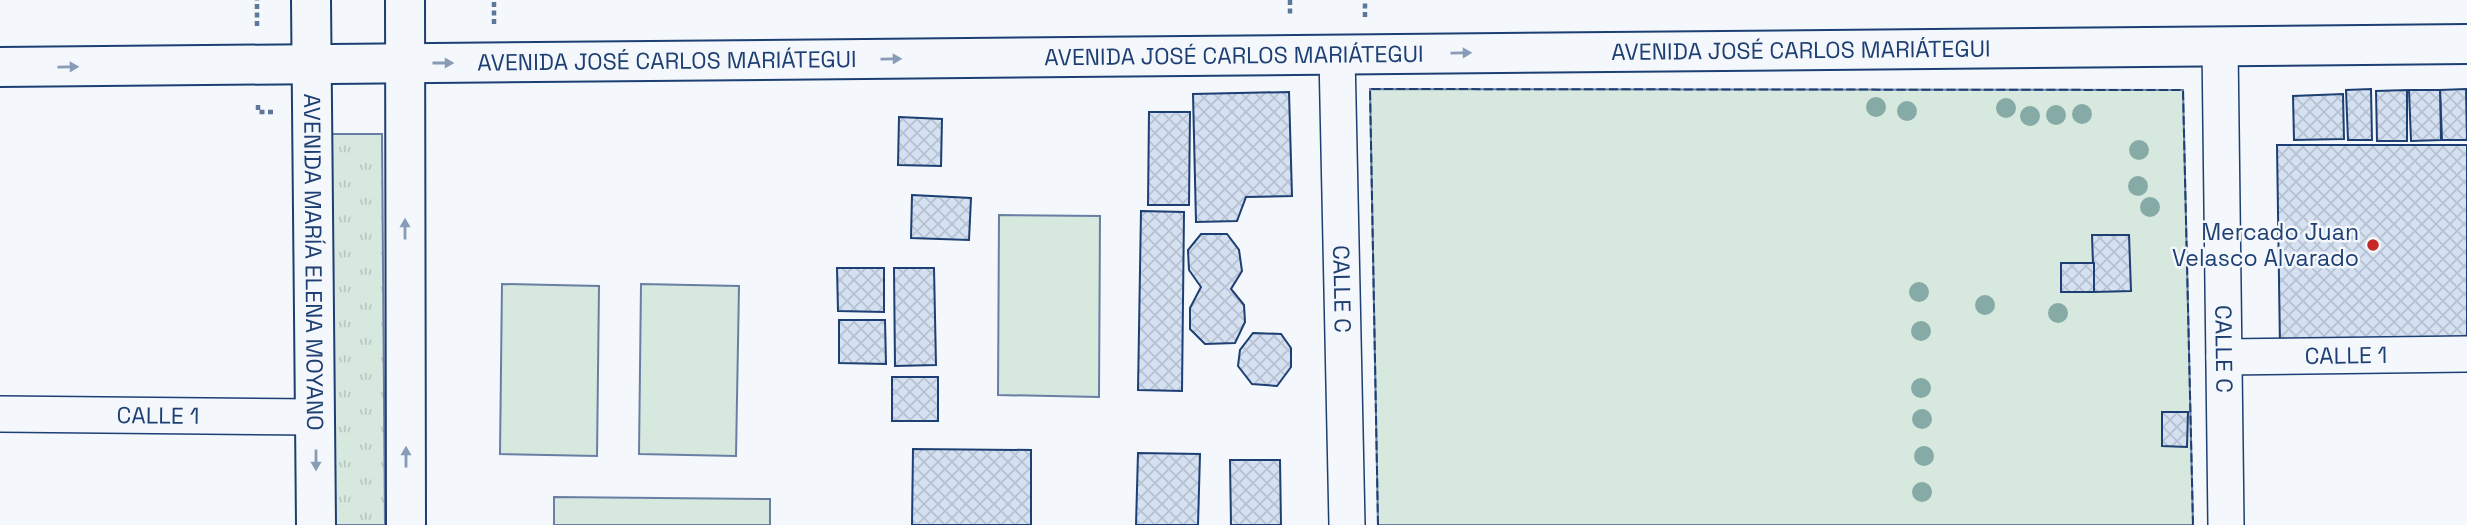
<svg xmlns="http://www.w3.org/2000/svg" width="2467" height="525" viewBox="0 0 2467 525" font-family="'Space Grotesk',sans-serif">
<defs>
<pattern id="grass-tufts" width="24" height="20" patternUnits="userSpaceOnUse" patternTransform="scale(1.75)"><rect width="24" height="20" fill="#d7e8df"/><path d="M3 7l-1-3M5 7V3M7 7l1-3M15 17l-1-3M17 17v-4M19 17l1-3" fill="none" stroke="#b8c8c3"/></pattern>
<pattern id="building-cross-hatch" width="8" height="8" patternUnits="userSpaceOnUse" patternTransform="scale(1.75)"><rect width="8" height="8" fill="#d5e0f0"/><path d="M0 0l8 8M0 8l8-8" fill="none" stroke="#b6c1d1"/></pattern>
</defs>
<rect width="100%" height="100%" fill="#f4f7fb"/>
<path fill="url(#grass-tufts)" stroke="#687fa3" stroke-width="2" d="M 329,134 L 382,134 L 385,525 L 333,525 Z"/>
<g fill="#d7e8df" stroke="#687fa3" stroke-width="2">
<path d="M 1370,89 L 2183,90 L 2193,525 L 1378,525 Z"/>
<path d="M 999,215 L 1100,216 L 1099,397 L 998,395 Z"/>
<path d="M 502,284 L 599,286 L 597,456 L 500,454 Z"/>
<path d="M 641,284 L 739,286 L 736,456 L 639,454 Z"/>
<path d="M 554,497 L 770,499 L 770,525 L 554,525 Z"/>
</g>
<g fill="url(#building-cross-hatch)" stroke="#1d3f73" stroke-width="2">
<path d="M 2371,89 L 2372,140 L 2348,140 L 2346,90 Z"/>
<path d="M 2466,89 L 2467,140 L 2442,140 L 2440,90 Z"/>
<path d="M 2407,90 L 2407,141 L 2377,141 L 2376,91 Z"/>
<path d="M 2409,90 L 2440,90 L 2441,140 L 2411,141 Z"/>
<path d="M 1289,92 L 1292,196 L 1246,197 L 1237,221 L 1196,222 L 1193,94 Z"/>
<path d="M 2343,94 L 2344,139 L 2294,140 L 2293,96 Z"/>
<path d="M 1149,112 L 1190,112 L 1189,205 L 1148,205 Z"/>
<path d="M 899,117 L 942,119 L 941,166 L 898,165 Z"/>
<path d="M 2277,145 L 2467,145 L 2467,346 L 2280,347 Z"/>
<path d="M 912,195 L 971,198 L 969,240 L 911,238 Z"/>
<path d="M 1141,211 L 1184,212 L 1182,391 L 1138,390 Z"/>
<path d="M 1201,234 L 1227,234 L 1239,250 L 1242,271 L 1231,289 L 1244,305 L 1245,322 L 1235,343 L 1205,344 L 1190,329 L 1190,308 L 1201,287 L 1189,270 L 1188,250 Z"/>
<path d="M 2092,235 L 2129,235 L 2131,291 L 2094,292 Z"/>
<rect x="2061" y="263" width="33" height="29"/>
<path d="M 837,268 L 884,268 L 884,312 L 838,311 Z"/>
<path d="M 894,268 L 934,268 L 936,365 L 895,366 Z"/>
<path d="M 839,320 L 885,320 L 886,364 L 839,363 Z"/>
<path d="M 1253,333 L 1281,334 L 1291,348 L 1291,367 L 1277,386 L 1252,384 L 1238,366 L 1240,350 Z"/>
<rect x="892" y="377" width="46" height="44"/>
<path d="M 2162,412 L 2188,412 L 2187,447 L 2162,446 Z"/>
<path d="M 913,449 L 1031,450 L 1031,525 L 912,525 Z"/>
<path d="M 1138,453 L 1200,454 L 1198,525 L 1136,525 Z"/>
<path d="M 1230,460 L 1280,460 L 1281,525 L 1231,525 Z"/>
</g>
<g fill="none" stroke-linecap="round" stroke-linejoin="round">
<g stroke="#1d3f73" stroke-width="38">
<g id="street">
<path id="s1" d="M 2220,46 L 2226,525"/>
<path id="s2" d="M 1337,55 L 1347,525"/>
<path id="s3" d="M 2224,357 L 2467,354"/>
<path id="s4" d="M 0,414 L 315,417"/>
</g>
</g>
<g stroke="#1d3f73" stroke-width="42">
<g id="secondary">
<path id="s5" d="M 311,0 L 316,525"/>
<path d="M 405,0 L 406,525"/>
<path id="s6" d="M 0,67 L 2467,44"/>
</g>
</g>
<g stroke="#5e769c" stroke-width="4.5" stroke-dasharray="5 3.5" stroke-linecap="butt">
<path d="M 1290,0 L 1290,17"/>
<path d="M 1365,17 L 1365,0"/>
<path d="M 494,24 L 494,0"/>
<path d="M 257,26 L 257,0"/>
<path d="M 258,105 L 258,112 L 274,112"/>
</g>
<use href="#street" stroke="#f4f7fb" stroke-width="35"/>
<use href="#secondary" stroke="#f4f7fb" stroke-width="38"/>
<path stroke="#1d3f73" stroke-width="2" stroke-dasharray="9 3.5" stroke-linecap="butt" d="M 1378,525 L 1370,89 L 2183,90 L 2193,525"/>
</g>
<g fill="#86aba6">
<circle cx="1876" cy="107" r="10"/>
<circle cx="2006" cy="108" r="10"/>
<circle cx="1907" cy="111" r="10"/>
<circle cx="2082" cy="114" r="10"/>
<circle cx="2056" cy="115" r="10"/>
<circle cx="2030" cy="116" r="10"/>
<circle cx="2139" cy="150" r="10"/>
<circle cx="2138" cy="186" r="10"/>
<circle cx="2150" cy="207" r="10"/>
<circle cx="1919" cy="292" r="10"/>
<circle cx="1985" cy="305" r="10"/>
<circle cx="2058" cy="313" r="10"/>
<circle cx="1921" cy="331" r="10"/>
<circle cx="1921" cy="388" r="10"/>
<circle cx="1922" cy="419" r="10"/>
<circle cx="1924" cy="456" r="10"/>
<circle cx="1922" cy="492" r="10"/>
</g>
<defs><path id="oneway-solid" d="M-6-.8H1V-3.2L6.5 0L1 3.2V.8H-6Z" transform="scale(1.75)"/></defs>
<g fill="#889bb7">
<use href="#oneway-solid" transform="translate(1461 53) rotate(-1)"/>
<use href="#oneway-solid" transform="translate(891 59) rotate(-1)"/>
<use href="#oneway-solid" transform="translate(443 63)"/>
<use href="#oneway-solid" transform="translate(68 67) rotate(-1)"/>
<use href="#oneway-solid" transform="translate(405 229) rotate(-90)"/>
<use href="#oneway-solid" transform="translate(406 457) rotate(-90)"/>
<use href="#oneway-solid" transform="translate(316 460) rotate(90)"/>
</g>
<circle fill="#c62828" stroke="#f4f7fb" stroke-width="2.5" cx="2373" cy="245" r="7"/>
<g text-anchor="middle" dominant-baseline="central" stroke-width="5" stroke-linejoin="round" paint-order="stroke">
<g font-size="23" fill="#1d3f73" stroke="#f4f7fb">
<text stroke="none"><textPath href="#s6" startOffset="1801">AVENIDA JOSÉ CARLOS MARIÁTEGUI</textPath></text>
<text stroke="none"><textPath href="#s6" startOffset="1234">AVENIDA JOSÉ CARLOS MARIÁTEGUI</textPath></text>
<text stroke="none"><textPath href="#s6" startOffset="667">AVENIDA JOSÉ CARLOS MARIÁTEGUI</textPath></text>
<text stroke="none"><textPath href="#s5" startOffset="262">AVENIDA MARÍA ELENA MOYANO</textPath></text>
<text stroke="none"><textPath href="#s2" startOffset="234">CALLE C</textPath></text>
<text stroke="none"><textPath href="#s1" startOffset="303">CALLE C</textPath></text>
<text stroke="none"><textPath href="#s3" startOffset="122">CALLE 1</textPath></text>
<text stroke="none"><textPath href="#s4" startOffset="158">CALLE 1</textPath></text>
</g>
<g font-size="23" fill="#1d3f73" stroke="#f4f7fb" text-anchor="end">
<text x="2359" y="232">Mercado Juan<tspan x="2359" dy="26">Velasco Alvarado</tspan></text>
</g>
</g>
</svg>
